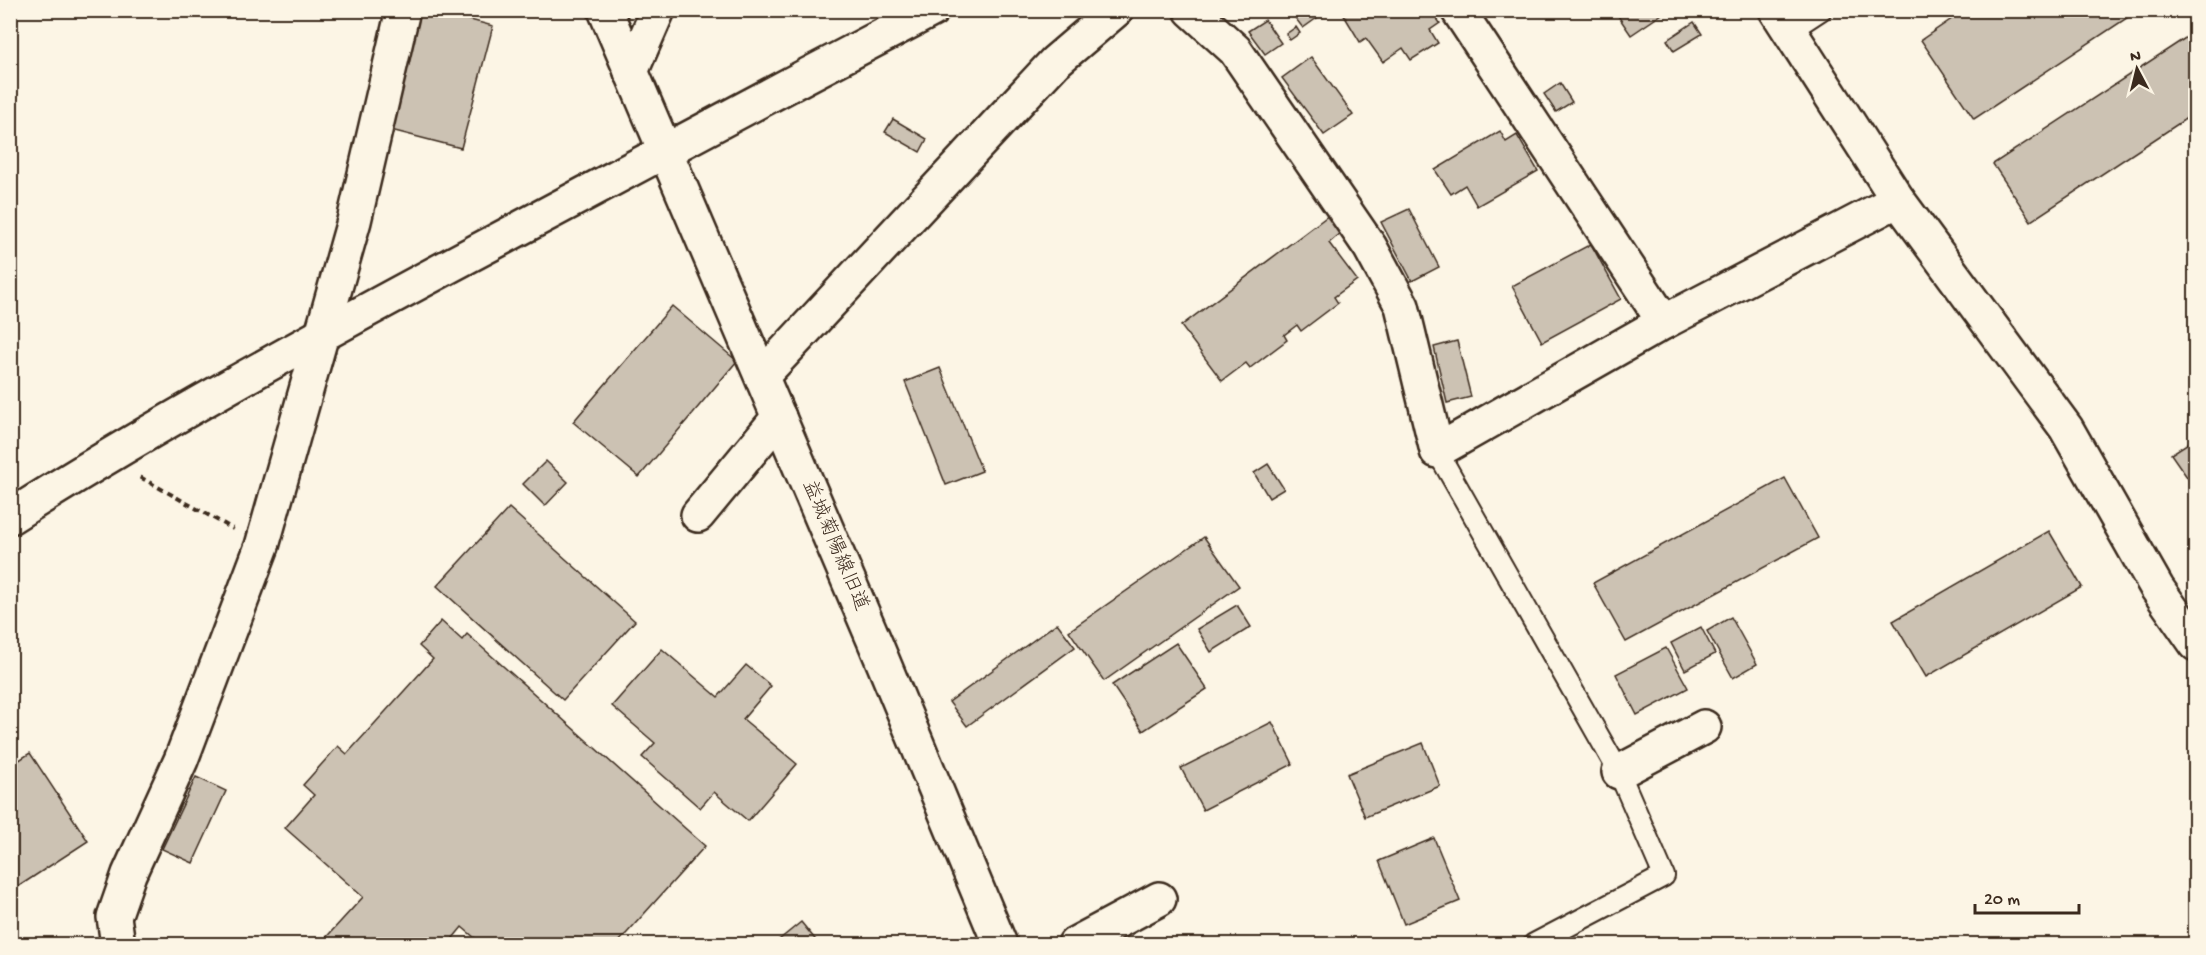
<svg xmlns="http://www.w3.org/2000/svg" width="2206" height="955" viewBox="0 0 2206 955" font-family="'Gochi Hand','Klee One',sans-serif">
<rect width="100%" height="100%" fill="#fcf5e5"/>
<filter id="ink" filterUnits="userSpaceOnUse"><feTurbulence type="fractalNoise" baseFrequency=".0167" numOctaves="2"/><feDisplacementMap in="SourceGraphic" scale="12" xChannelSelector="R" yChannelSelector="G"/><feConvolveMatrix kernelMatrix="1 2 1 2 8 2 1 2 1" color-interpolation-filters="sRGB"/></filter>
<g filter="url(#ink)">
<g fill="#ccc2b3" stroke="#3b2a1e" stroke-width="1.5">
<path d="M 417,10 L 433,10 L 493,26 L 461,148 L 387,129 Z"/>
<path d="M 1300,10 L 1328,10 L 1303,28 L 1293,15 Z"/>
<path d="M 1344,10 L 1431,10 L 1440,23 L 1430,30 L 1438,43 L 1411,60 L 1403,48 L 1383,62 L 1366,38 L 1360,42 L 1342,12 Z"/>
<path d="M 1614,10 L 1668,10 L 1631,35 Z"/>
<path d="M 1965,10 L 2139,10 L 1974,119 L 1921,40 Z"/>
<path d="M 1265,20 L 1281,43 L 1265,54 L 1248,31 Z"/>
<path d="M 1694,22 L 1702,34 L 1674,51 L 1667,40 Z"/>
<path d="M 1296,27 L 1300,33 L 1290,40 L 1286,34 Z"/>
<path d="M 2196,31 L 2196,112 L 2031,221 L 1993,164 Z"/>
<path d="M 1311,57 L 1353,115 L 1324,135 L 1282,78 Z"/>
<path d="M 1560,83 L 1572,102 L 1556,112 L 1544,94 Z"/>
<path d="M 893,119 L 927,139 L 920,152 L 885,132 Z"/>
<path d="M 1500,131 L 1506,142 L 1517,135 L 1538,171 L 1477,206 L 1465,185 L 1451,194 L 1435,170 Z"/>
<path d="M 1409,209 L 1439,267 L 1412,281 L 1381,222 Z"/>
<path d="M 1329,215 L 1342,232 L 1329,243 L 1357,280 L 1334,297 L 1338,303 L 1301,331 L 1297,325 L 1284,335 L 1287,340 L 1250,368 L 1246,363 L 1222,381 L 1181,326 Z"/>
<path d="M 1591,244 L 1621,299 L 1542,342 L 1512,286 Z"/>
<path d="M 672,306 L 737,361 L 639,477 L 573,422 Z"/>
<path d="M 1457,341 L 1471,397 L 1447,403 L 1434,347 Z"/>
<path d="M 940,368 L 982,471 L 946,485 L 905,382 Z"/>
<path d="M 2196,438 L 2196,490 L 2171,454 Z"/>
<path d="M 546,461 L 568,482 L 545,506 L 523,484 Z"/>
<path d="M 1268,464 L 1284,489 L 1269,498 L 1254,473 Z"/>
<path d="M 1785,478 L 1818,538 L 1626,642 L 1593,583 Z"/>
<path d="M 509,508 L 635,621 L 563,700 L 437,586 Z"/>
<path d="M 2049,531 L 2082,587 L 1926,677 L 1893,621 Z"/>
<path d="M 1204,537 L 1239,586 L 1104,681 L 1069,631 Z"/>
<path d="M 1237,605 L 1251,627 L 1211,652 L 1197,629 Z"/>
<path d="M 1731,617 L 1757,664 L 1733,678 L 1707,631 Z"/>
<path d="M 441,621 L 462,640 L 467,634 L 705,846 L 617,944 L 482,944 L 462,927 L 453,938 L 460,944 L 320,944 L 363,897 L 285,828 L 314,795 L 303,785 L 338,746 L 347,754 L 433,659 L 419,646 Z"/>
<path d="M 1057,623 L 1075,647 L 967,726 L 949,702 Z"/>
<path d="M 1701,627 L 1715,654 L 1685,670 L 1671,643 Z"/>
<path d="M 1176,643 L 1207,689 L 1143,731 L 1112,685 Z"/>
<path d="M 1666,648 L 1688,688 L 1637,715 L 1616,674 Z"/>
<path d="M 662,649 L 718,697 L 746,665 L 771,686 L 743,719 L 797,764 L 748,821 L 714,792 L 700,808 L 642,757 L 655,743 L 612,706 Z"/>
<path d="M 1272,722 L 1293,764 L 1203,810 L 1181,768 Z"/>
<path d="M 1423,743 L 1440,786 L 1365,817 L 1347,774 Z"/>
<path d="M 30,753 L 88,841 L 10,892 L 10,766 Z"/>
<path d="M 196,777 L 226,791 L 193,863 L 162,849 Z"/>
<path d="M 1434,838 L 1460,901 L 1404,924 L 1379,861 Z"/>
<path d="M 801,922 L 819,944 L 774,944 Z"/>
</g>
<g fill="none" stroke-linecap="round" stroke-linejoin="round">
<g stroke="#3b2a1e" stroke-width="24">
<g id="lane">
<path d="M 1789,31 L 1821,10"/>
<path d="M 1437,451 L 1619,772 L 1664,876 L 1534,944"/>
</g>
</g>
<g stroke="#3b2a1e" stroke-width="38">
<g id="street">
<path d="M 1191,10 L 1235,50 L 1370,247 L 1402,306 L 1437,451 L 1664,322 L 1898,200 L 2066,428 L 2157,588 L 2196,644"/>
<path d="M 1458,10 L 1664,322"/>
<path d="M 1776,10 L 1898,200"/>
<path d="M 631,72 L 658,10"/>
<path d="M 762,376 L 1055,62 L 1116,10"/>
<path d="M 698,515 L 779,417"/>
<path d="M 1619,772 L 1704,727"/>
<path d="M 118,944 L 114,917 L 129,874 L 181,760 L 262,546 L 354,221 L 403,10"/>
<path d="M 1075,944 L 1159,899"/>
</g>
</g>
<g stroke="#3b2a1e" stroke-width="38">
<g id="secondary">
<path d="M 605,10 L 876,645 L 1000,944"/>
<path d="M 10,517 C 153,426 302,345 451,265 C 610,179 771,94 932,10"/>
</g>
</g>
<path stroke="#3b2a1e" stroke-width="4" stroke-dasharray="6 4.5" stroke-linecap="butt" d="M 140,477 L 233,529"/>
<use href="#lane" stroke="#fcf5e5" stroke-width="20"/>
<use href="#street" stroke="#fcf5e5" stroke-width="33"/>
<use href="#secondary" stroke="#fcf5e5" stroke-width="33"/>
</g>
</g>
<g text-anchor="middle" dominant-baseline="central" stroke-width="4.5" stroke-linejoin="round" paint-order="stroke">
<g font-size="20" fill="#3b2a1e" stroke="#fcf5e5">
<text transform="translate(834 546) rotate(67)">益城菊陽線旧道</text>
</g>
</g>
<rect width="2206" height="955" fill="none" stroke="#fcf5e5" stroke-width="36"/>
<rect x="18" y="18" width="2170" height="919" fill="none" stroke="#3b2a1e" stroke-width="2" filter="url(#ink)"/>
<g transform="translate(2137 69) rotate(353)" stroke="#fcf5e5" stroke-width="4.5" paint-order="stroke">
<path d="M0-4.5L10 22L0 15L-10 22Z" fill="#3b2a1e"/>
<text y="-9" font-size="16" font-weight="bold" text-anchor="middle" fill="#3b2a1e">N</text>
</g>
<path d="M1975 904v9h104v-9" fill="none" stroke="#3b2a1e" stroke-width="3"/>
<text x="1984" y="904" font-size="18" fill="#3b2a1e" stroke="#fcf5e5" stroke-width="4.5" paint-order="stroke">20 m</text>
</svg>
